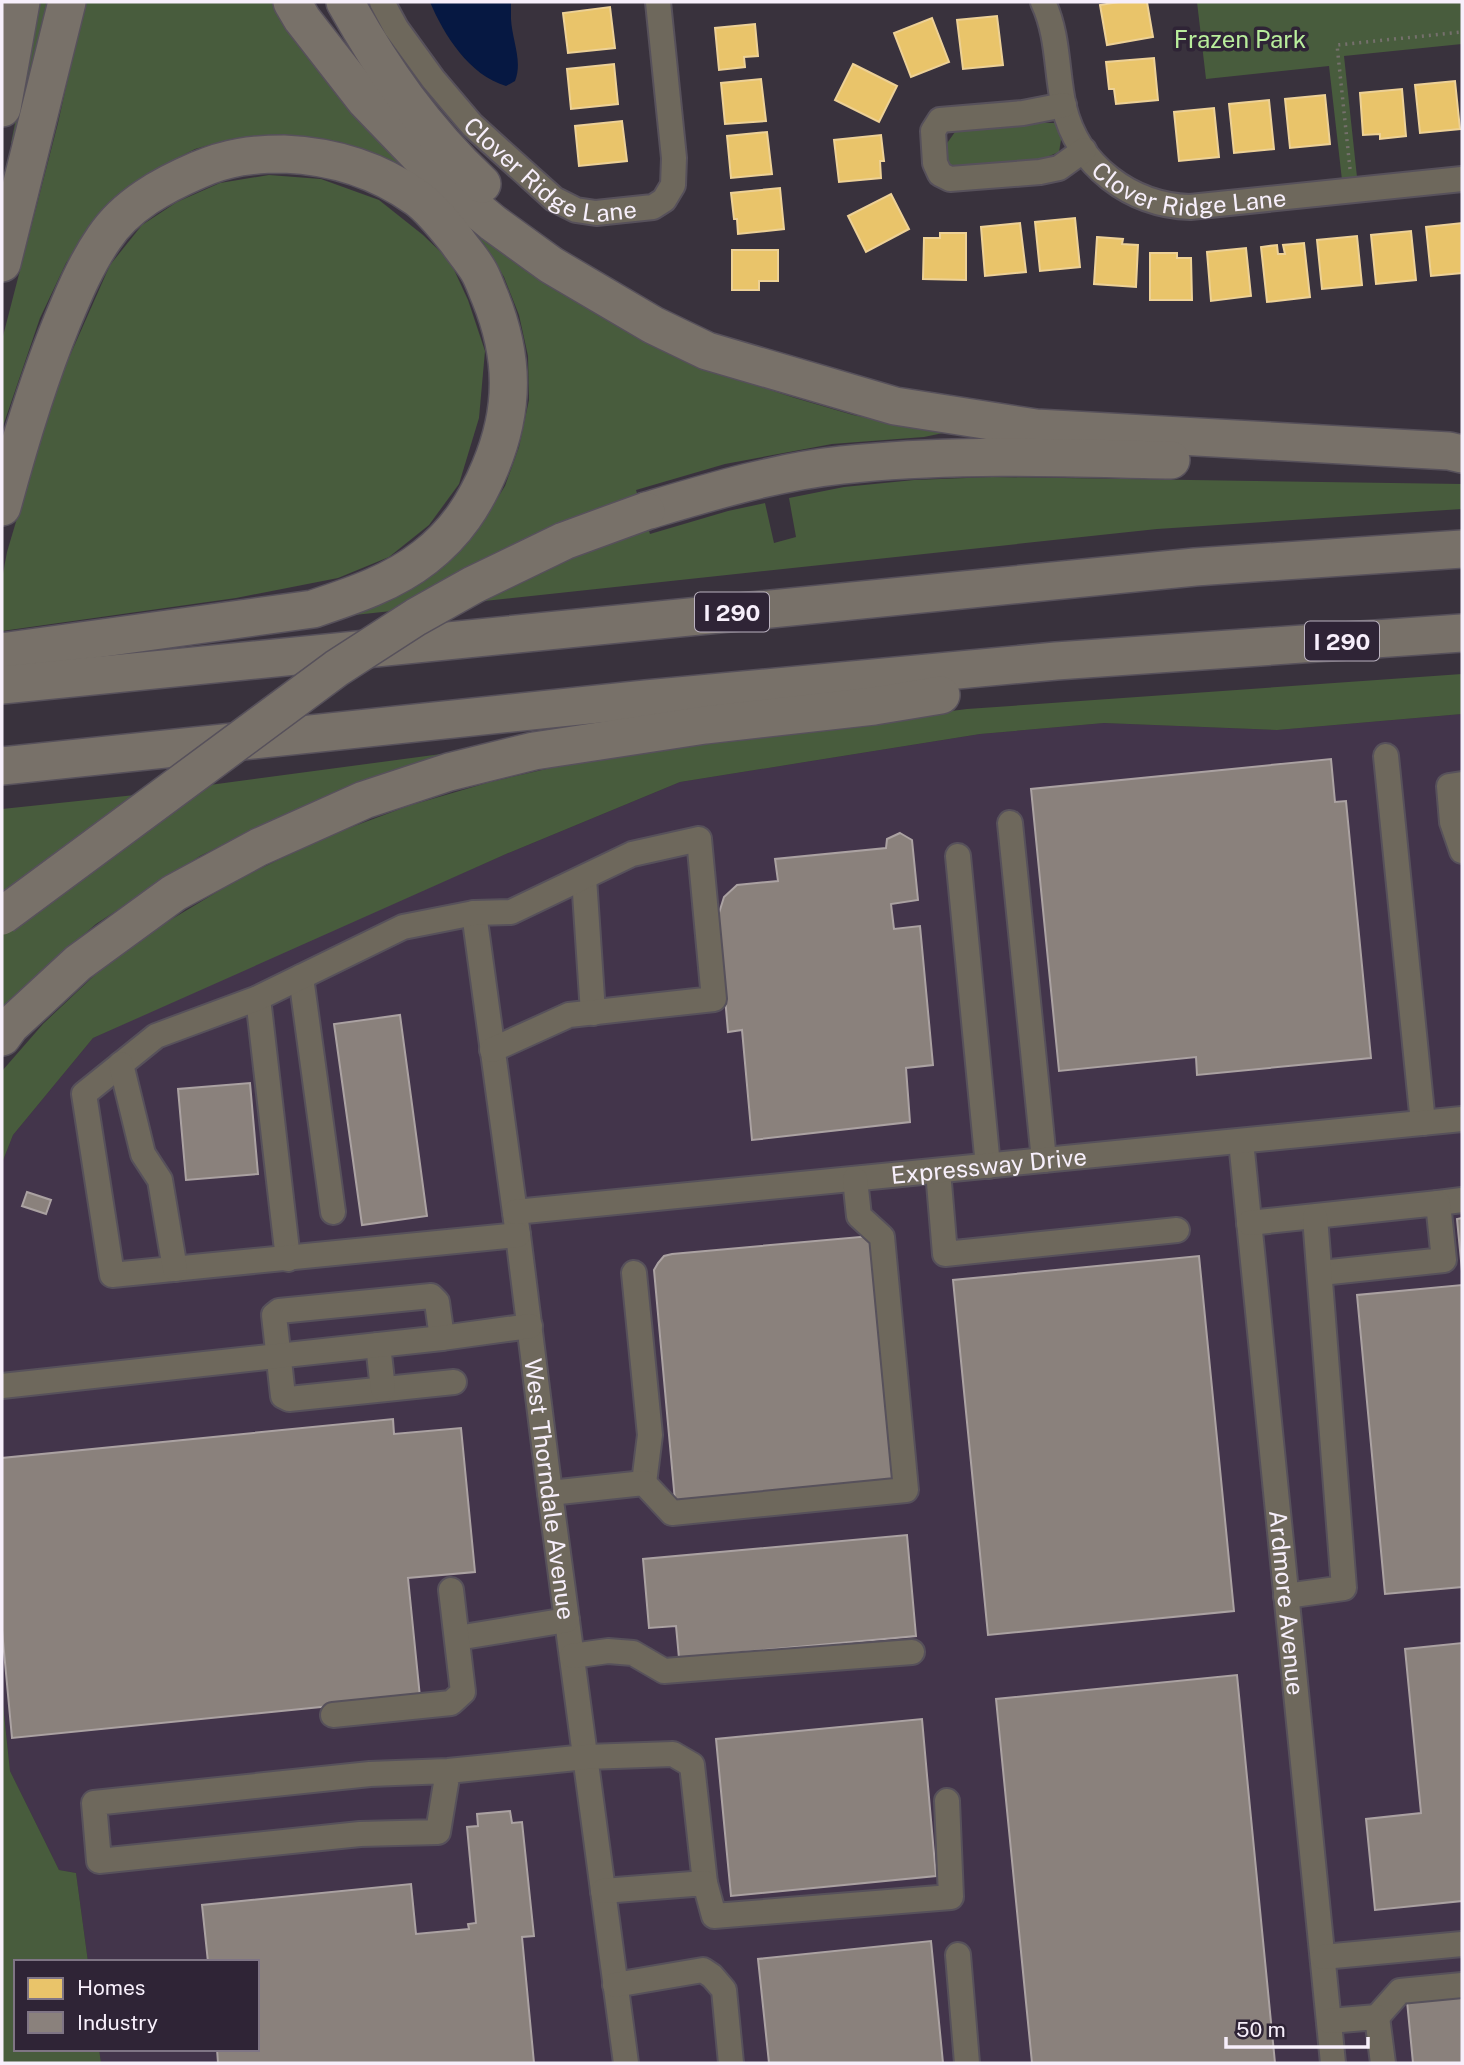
<svg xmlns="http://www.w3.org/2000/svg" width="1464" height="2065" viewBox="0 0 1464 2065" font-family="'Public Sans',sans-serif">
<rect width="100%" height="100%" fill="#39323d"/>
<path fill="#43354b" d="M 1462,714 L 1462,2063 L 101,2063 L 99,2049 L 257,2049 L 257,1962 L 88,1962 L 76,1873 L 59,1870 L 10,1771 L 2,1695 L 2,1163 L 13,1135 L 93,1038 L 209,984 L 506,854 L 680,782 L 980,734 L 1104,723 L 1277,730 Z"/>
<g fill="#485c3d">
<path d="M 40,2 L 54,2 L 20,144 L 11,143 Z"/>
<path d="M 85,2 L 277,2 L 346,97 L 660,346 L 736,379 L 795,398 L 853,415 L 943,433 L 924,437 L 832,444 L 725,464 L 636,490 L 650,534 L 728,511 L 765,503 L 774,543 L 796,537 L 789,498 L 844,487 L 914,480 L 992,477 L 1462,484 L 1462,509 L 1157,529 L 336,617 L 449,560 L 480,526 L 505,486 L 519,447 L 529,400 L 528,356 L 519,315 L 504,277 L 484,244 L 442,199 L 390,163 L 341,142 L 288,137 L 231,139 L 195,149 L 162,166 L 125,190 L 94,222 L 66,263 L 40,318 L 2,429 L 2,340 L 58,123 Z"/>
<path d="M 1197,2 L 1462,2 L 1462,44 L 1344,56 L 1357,177 L 1342,180 L 1329,66 L 1206,79 Z"/>
<path d="M 1041,123 L 1056,123 L 1062,134 L 1059,152 L 1034,162 L 957,170 L 945,160 L 945,146 L 955,132 Z"/>
<path d="M 269,175 L 321,179 L 379,200 L 423,235 L 450,261 L 468,300 L 485,351 L 479,418 L 459,484 L 429,525 L 389,557 L 338,578 L 236,598 L 2,631 L 2,579 L 7,552 L 56,387 L 110,265 L 142,225 L 177,202 L 220,183 Z"/>
<path d="M 1462,674 L 1462,714 L 1277,730 L 1104,723 L 980,734 L 680,782 L 506,854 L 93,1038 L 13,1135 L 2,1163 L 2,1071 L 43,1024 L 99,971 L 152,931 L 237,880 L 325,837 L 408,806 L 490,782 L 577,762 L 709,742 L 967,709 Z"/>
<path d="M 486,748 L 268,823 L 200,856 L 96,924 L 51,963 L 2,1012 L 2,809 L 135,795 Z"/>
<path d="M 2,1695 L 10,1771 L 59,1870 L 76,1873 L 88,1962 L 16,1962 L 16,2049 L 99,2049 L 101,2063 L 2,2063 Z"/>
</g>
<path fill="#061842" d="M 430,2 L 511,2 C 511,7 511,13 511,19 C 512,40 523,61 515,81 L 506,86 C 469,75 444,35 430,2 Z"/>
<g fill="#e9c46a" stroke="#edd196" stroke-width="2">
<path d="M 1119,2 L 1147,2 L 1153,37 L 1107,45 L 1100,5 Z"/>
<path d="M 610,7 L 615,48 L 568,53 L 563,13 Z"/>
<path d="M 997,16 L 1003,65 L 963,69 L 957,20 Z"/>
<path d="M 932,18 L 949,62 L 911,77 L 894,33 Z"/>
<path d="M 755,24 L 758,56 L 744,57 L 745,67 L 719,70 L 715,28 Z"/>
<path d="M 1154,58 L 1158,100 L 1116,104 L 1114,89 L 1109,89 L 1106,62 Z"/>
<path d="M 614,64 L 618,104 L 571,109 L 567,69 Z"/>
<path d="M 853,64 L 897,86 L 879,122 L 835,100 Z"/>
<path d="M 761,79 L 766,121 L 725,124 L 721,83 Z"/>
<path d="M 1455,81 L 1460,129 L 1420,133 L 1415,85 Z"/>
<path d="M 1402,89 L 1406,136 L 1380,139 L 1380,134 L 1363,135 L 1360,93 Z"/>
<path d="M 1325,95 L 1330,144 L 1290,148 L 1285,99 Z"/>
<path d="M 1269,100 L 1274,149 L 1234,153 L 1229,104 Z"/>
<path d="M 1214,108 L 1219,157 L 1179,161 L 1174,112 Z"/>
<path d="M 622,121 L 627,161 L 579,166 L 575,126 Z"/>
<path d="M 767,132 L 772,174 L 731,178 L 727,136 Z"/>
<path d="M 881,135 L 884,161 L 880,161 L 881,178 L 839,182 L 834,140 Z"/>
<path d="M 780,188 L 784,229 L 738,234 L 737,219 L 734,219 L 731,193 Z"/>
<path d="M 891,194 L 909,229 L 866,252 L 848,216 Z"/>
<path d="M 1075,218 L 1080,267 L 1040,271 L 1035,222 Z"/>
<path d="M 1020,223 L 1026,272 L 985,276 L 981,227 Z"/>
<path d="M 1462,223 L 1462,273 L 1431,276 L 1426,227 Z"/>
<path d="M 1411,231 L 1416,280 L 1376,284 L 1371,235 Z"/>
<path d="M 940,233 L 966,233 L 966,280 L 923,279 L 924,238 L 940,238 Z"/>
<path d="M 1357,236 L 1362,285 L 1322,289 L 1317,240 Z"/>
<path d="M 1097,237 L 1123,239 L 1122,244 L 1138,245 L 1136,287 L 1094,284 Z"/>
<path d="M 1304,243 L 1310,297 L 1267,302 L 1261,247 L 1277,245 L 1278,254 L 1285,254 L 1283,245 Z"/>
<path d="M 1246,248 L 1251,296 L 1211,301 L 1207,252 Z"/>
<path d="M 732,250 L 778,250 L 778,281 L 759,281 L 759,290 L 732,290 Z"/>
<path d="M 1150,253 L 1177,253 L 1177,258 L 1191,258 L 1192,300 L 1150,300 Z"/>
</g>
<g fill="#8a817c" stroke="#aba2a2" stroke-width="2">
<path d="M 1331,759 L 1335,802 L 1346,801 L 1371,1058 L 1197,1075 L 1196,1057 L 1059,1071 L 1031,789 Z"/>
<path d="M 900,833 L 912,840 L 918,900 L 891,904 L 894,929 L 920,926 L 933,1065 L 906,1068 L 910,1122 L 752,1140 L 742,1030 L 728,1032 L 718,916 L 724,897 L 737,885 L 778,881 L 775,859 L 886,848 L 887,839 Z"/>
<path d="M 400,1015 L 427,1216 L 362,1225 L 334,1024 Z"/>
<path d="M 250,1083 L 258,1174 L 186,1180 L 178,1089 Z"/>
<path d="M 27,1192 L 51,1200 L 46,1214 L 22,1206 Z"/>
<path d="M 1462,1218 L 1462,1271 L 1457,1219 Z"/>
<path d="M 871,1236 L 895,1479 L 675,1501 L 654,1270 L 658,1263 L 664,1256 L 672,1254 Z"/>
<path d="M 1199,1256 L 1234,1611 L 988,1635 L 953,1280 Z"/>
<path d="M 1462,1285 L 1462,1587 L 1385,1594 L 1357,1295 Z"/>
<path d="M 393,1419 L 394,1434 L 461,1428 L 475,1572 L 408,1578 L 420,1697 L 12,1738 L 2,1630 L 2,1458 Z"/>
<path d="M 907,1535 L 916,1636 L 679,1658 L 676,1626 L 649,1628 L 643,1559 Z"/>
<path d="M 1462,1643 L 1462,1901 L 1375,1910 L 1366,1819 L 1421,1813 L 1405,1649 Z"/>
<path d="M 1237,1675 L 1275,2063 L 1032,2063 L 996,1699 Z"/>
<path d="M 922,1719 L 936,1876 L 731,1896 L 716,1739 Z"/>
<path d="M 510,1811 L 512,1823 L 522,1822 L 534,1936 L 522,1937 L 534,2063 L 218,2063 L 217,2049 L 257,2049 L 257,1962 L 208,1962 L 202,1905 L 411,1884 L 416,1934 L 469,1929 L 468,1924 L 476,1923 L 467,1827 L 478,1826 L 477,1814 Z"/>
<path d="M 931,1941 L 943,2063 L 769,2063 L 758,1959 Z"/>
<path d="M 1462,1995 L 1462,2063 L 1413,2063 L 1407,2001 Z"/>
</g>
<g fill="none" stroke-linecap="round" stroke-linejoin="round">
<g stroke="#57515b" stroke-width="28">
<g id="minor">
<path id="s1" d="M 382,2 L 396,28 L 433,79 L 472,125 L 554,199 L 576,210 L 596,213 L 653,207 L 664,200 L 673,185 L 674,158 L 658,2"/>
<path id="s2" d="M 1043,2 C 1059,36 1056,72 1064,107 C 1078,166 1131,205 1190,207 L 1462,179"/>
<path d="M 1064,105 L 1023,113 L 940,120 L 933,131 L 935,163 L 940,174 L 950,179 L 1040,172 L 1059,168 L 1084,150"/>
<path d="M 1386,756 L 1423,1123"/>
<path d="M 1462,784 L 1449,786 L 1452,822 L 1462,851"/>
<path d="M 1010,823 L 1044,1160"/>
<path d="M 958,856 L 988,1166"/>
<path d="M 584,878 L 593,1013"/>
<path id="s3" d="M 474,913 L 518,1235 L 550,1493 L 626,2063"/>
<path d="M 301,977 L 333,1212"/>
<path d="M 258,998 L 288,1259"/>
<path d="M 492,1050 L 569,1015 L 714,999 L 699,839 L 632,854 L 511,912 L 474,913 L 403,927 L 258,998 L 156,1036 L 84,1094 L 112,1275 L 518,1235"/>
<path d="M 121,1064 L 143,1154 L 160,1180 L 175,1269"/>
<path id="s4" d="M 1241,1141 L 1333,2063"/>
<path d="M 938,1171 L 945,1254 L 1177,1230"/>
<path d="M 1438,1203 L 1462,1200"/>
<path id="s5" d="M 515,1212 L 1462,1119"/>
<path d="M 1249,1223 L 1438,1203 L 1444,1260 L 1321,1273"/>
<path d="M 634,1273 L 650,1435 L 644,1483"/>
<path d="M 442,1338 L 437,1302 L 431,1296 L 279,1311 L 274,1315 L 283,1396 L 289,1399 L 454,1382"/>
<path d="M 378,1345 L 383,1389"/>
<path d="M 2,1386 L 442,1338 L 530,1326"/>
<path d="M 550,1493 L 644,1483 L 672,1513 L 906,1490 L 882,1237 L 859,1216 L 855,1179"/>
<path d="M 1286,1596 L 1344,1588 L 1315,1217"/>
<path d="M 457,1638 L 567,1620"/>
<path d="M 572,1656 L 608,1651 L 633,1653 L 664,1671 L 912,1652"/>
<path d="M 333,1715 L 451,1703 L 463,1692 L 451,1590"/>
<path d="M 448,1771 L 438,1832 L 360,1834 L 99,1861 L 94,1803 L 370,1774 L 448,1771 L 586,1757 L 673,1754 L 692,1765 L 705,1883"/>
<path d="M 603,1891 L 705,1883 L 714,1916 L 951,1897 L 947,1801"/>
<path d="M 958,1955 L 967,2063"/>
<path d="M 1323,1957 L 1462,1944"/>
<path d="M 615,1985 L 703,1970 L 712,1976 L 724,1990 L 731,2063"/>
<path d="M 1377,2017 L 1400,1991 L 1462,1985"/>
<path d="M 1329,2021 L 1377,2017 L 1383,2063"/>
</g>
</g>
<g stroke="#57515b" stroke-width="40">
<g id="highway">
<path d="M 292,2 L 302,19 L 365,100 L 445,183 L 493,223 L 551,265 L 653,325 L 707,351 L 895,406 L 1036,428 L 1449,451 L 1462,454"/>
<path d="M 345,2 C 383,70 424,129 482,184"/>
<path d="M 2,108 L 21,2"/>
<path d="M 2,263 L 67,2"/>
<path d="M 2,507 C 19,444 37,383 62,322 C 74,293 86,264 104,238 C 126,205 163,185 198,170 C 228,157 252,154 284,154 C 331,156 378,170 417,198 C 432,209 445,226 457,241 C 464,251 472,260 478,270 C 483,278 486,288 490,297 C 514,356 515,409 490,468 C 475,504 456,533 425,557 C 392,583 352,596 313,609 L 2,652"/>
<path d="M 646,511 C 710,492 775,472 842,465 C 951,453 1061,458 1171,460"/>
<path d="M 2,685 L 1195,567 L 1462,549"/>
<path d="M 2,766 L 646,699 L 1056,661 L 1462,633"/>
<path d="M 2,1037 L 10,1026 L 78,963 L 174,893 L 259,847 L 364,800 L 449,772 L 534,751 L 705,725 L 874,706 L 941,695"/>
</g>
</g>
<path stroke="#75706c" stroke-width="3.5" stroke-dasharray="2 5" stroke-linecap="butt" d="M 1350,169 L 1337,45 L 1462,32"/>
<use href="#minor" stroke="#6e685c" stroke-width="24"/>
<use href="#highway" stroke="#787169" stroke-width="37"/>
<g stroke="#57515b" stroke-width="40" stroke-linecap="butt">
<path id="highway-bridge" d="M 2,916 L 337,668 L 416,617 L 473,585 L 564,541 L 646,511"/>
</g>
<use href="#highway-bridge" stroke="#787169" stroke-width="37"/>
</g>
<g text-anchor="middle" dominant-baseline="central" stroke-width="7" stroke-linejoin="round" paint-order="stroke">
<g fill="#2f2436" stroke="#bbb2c0" stroke-width="2">
<rect x="695" y="592.5" width="74" height="39" rx="5"/>
<rect x="1305" y="621.5" width="74" height="39" rx="5"/>
</g>
<g font-size="23" font-weight="bold" fill="#f7effb">
<text x="732" y="612">I 290</text>
<text x="1342" y="641">I 290</text>
</g>
<g font-size="24" fill="#b9ed9c" stroke="#2f2436">
<text x="1240" y="39">Frazen Park</text>
</g>
<g font-size="24" fill="#f7effb" stroke="#2f2436">
<text stroke="none"><textPath href="#s1" startOffset="248">Clover Ridge Lane</textPath></text>
<text stroke="none"><textPath href="#s2" startOffset="276">Clover Ridge Lane</textPath></text>
<text stroke="none"><textPath href="#s5" startOffset="476">Expressway Drive</textPath></text>
<text stroke="none"><textPath href="#s3" startOffset="581">West Thorndale Avenue</textPath></text>
<text stroke="none"><textPath href="#s4" startOffset="464">Ardmore Avenue</textPath></text>
</g>
</g>
<rect width="1464" height="2065" fill="none" stroke="#f7effb" stroke-width="7"/>
<rect x="14" y="1960" width="245" height="91" fill="#2f2436" stroke="#7f7585" stroke-width="2"/>
<rect x="28" y="1978" width="35" height="21" fill="#e9c46a" stroke="#7f7585" stroke-width="2"/>
<text x="77" y="1995" font-size="21" fill="#f7effb">Homes</text>
<rect x="28" y="2012" width="35" height="21" fill="#8a817c" stroke="#7f7585" stroke-width="2"/>
<text x="77" y="2030" font-size="21" fill="#f7effb">Industry</text>
<path d="M1226 2037v10h142v-10" fill="none" stroke="#f7effb" stroke-width="3.5"/>
<text x="1236" y="2037" font-size="21" fill="#f7effb" stroke="#2f2436" stroke-width="5" paint-order="stroke">50 m</text>
</svg>
